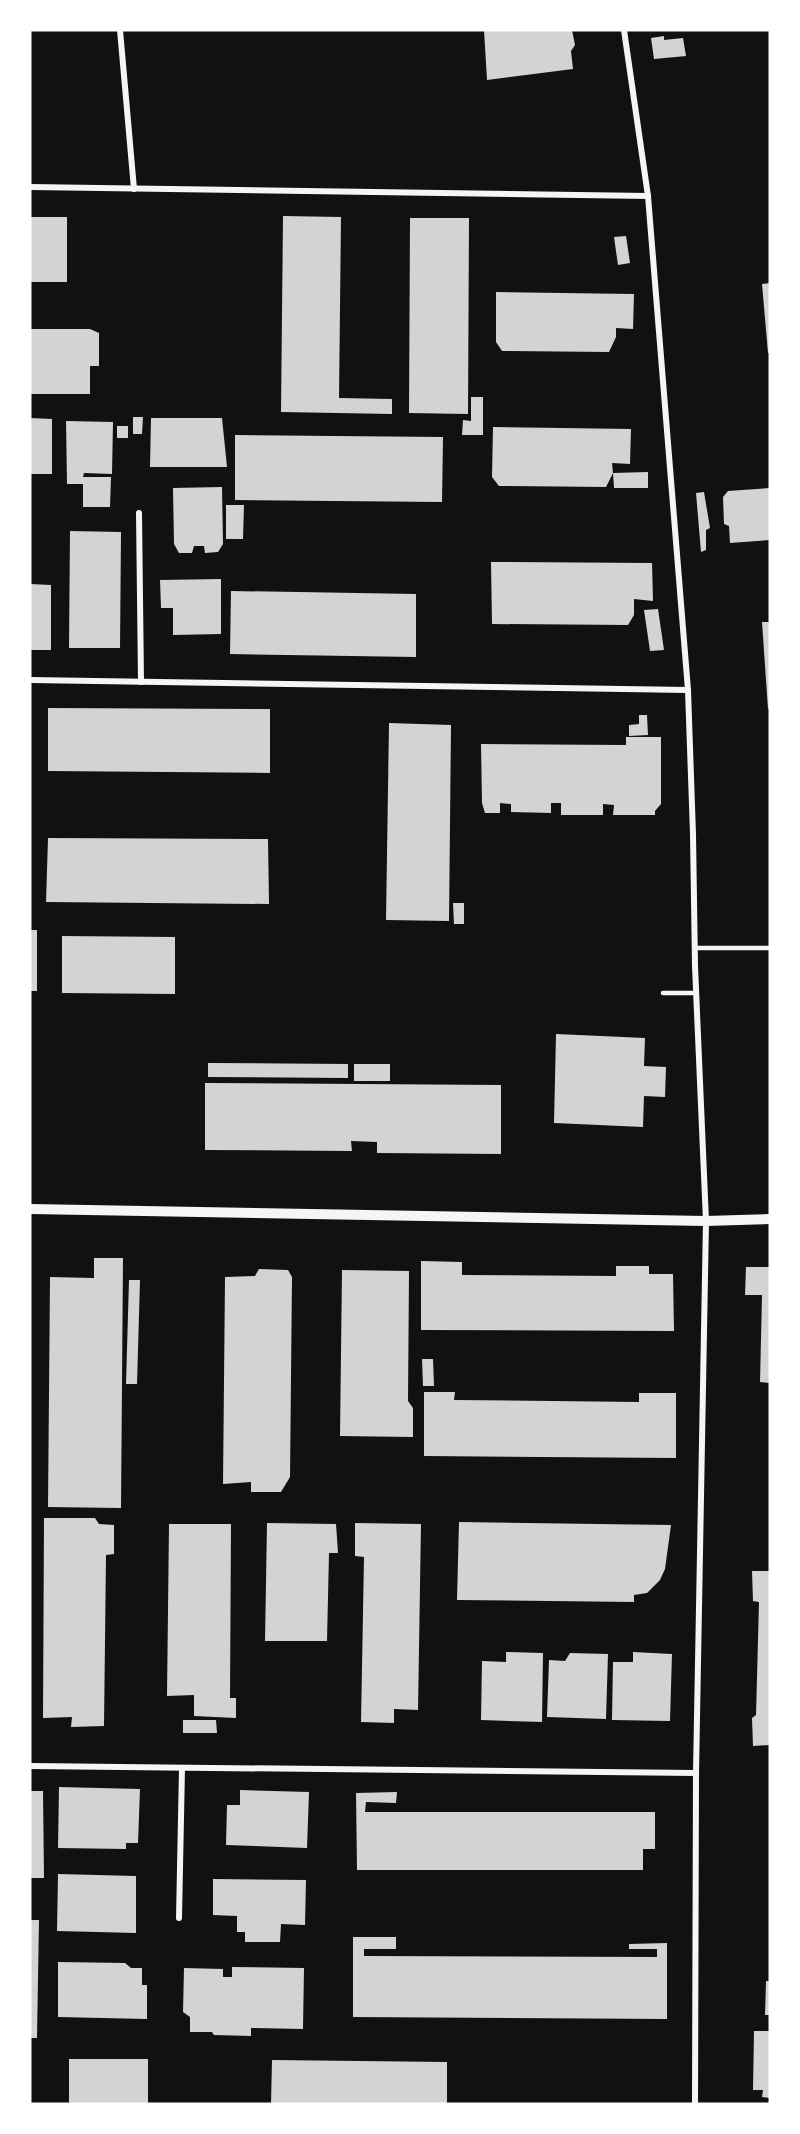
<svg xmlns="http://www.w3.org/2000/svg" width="800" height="2134" viewBox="0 0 800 2134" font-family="'IBM Plex Serif',serif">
<rect width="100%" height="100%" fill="#111"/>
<g fill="#d3d3d3">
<path d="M 484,30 L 572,30 L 575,45 L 571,51 L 573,69 L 487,80 Z"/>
<path d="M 664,36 L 664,40 L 683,38 L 686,56 L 654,59 L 651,38 Z"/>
<path d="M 283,216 L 341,217 L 339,398 L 392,399 L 392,414 L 281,412 Z"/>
<rect x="30" y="217" width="37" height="65"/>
<path d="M 410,218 L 469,218 L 468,414 L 409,413 Z"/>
<path d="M 626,236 L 630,263 L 618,265 L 614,237 Z"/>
<path d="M 770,283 L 770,353 L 768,353 L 762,284 Z"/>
<path d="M 496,292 L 634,294 L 633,329 L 616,328 L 616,337 L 609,352 L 502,351 L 496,342 Z"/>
<path d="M 30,329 L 90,329 L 99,333 L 99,366 L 90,366 L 90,394 L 30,394 Z"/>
<path d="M 471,397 L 483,397 L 483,435 L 462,435 L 463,420 L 471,421 Z"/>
<path d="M 133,417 L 143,417 L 142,434 L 133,434 Z"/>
<path d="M 30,418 L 52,419 L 52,474 L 30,474 Z"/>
<path d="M 151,418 L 222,418 L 227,467 L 150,467 Z"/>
<path d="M 66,421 L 113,422 L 112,474 L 84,473 L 83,477 L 111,477 L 110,507 L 83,507 L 83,484 L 67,484 Z"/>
<rect x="117" y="426" width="11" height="12"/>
<path d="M 493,427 L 631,429 L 630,464 L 612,463 L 613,473 L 606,487 L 499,486 L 492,477 Z"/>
<path d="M 235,435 L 443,437 L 442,502 L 235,500 Z"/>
<path d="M 648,472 L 648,488 L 614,488 L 613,473 Z"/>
<path d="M 222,487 L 223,544 L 218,552 L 205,553 L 204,546 L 194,546 L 192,553 L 179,553 L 174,544 L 173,488 Z"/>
<path d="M 770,488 L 770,540 L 730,543 L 729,526 L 724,524 L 723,497 L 728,491 Z"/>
<path d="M 704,492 L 710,528 L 706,530 L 706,550 L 701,552 L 696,493 Z"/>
<path d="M 226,505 L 244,505 L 243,539 L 226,539 Z"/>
<path d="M 70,531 L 121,532 L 120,648 L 69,648 Z"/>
<path d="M 491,562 L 652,563 L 653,601 L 634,599 L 634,615 L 628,625 L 492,624 Z"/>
<path d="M 221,579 L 221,634 L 173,635 L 173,608 L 161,608 L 160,580 Z"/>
<path d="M 30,584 L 51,585 L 51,650 L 30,650 Z"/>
<path d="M 231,591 L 416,594 L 416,657 L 230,654 Z"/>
<path d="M 658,609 L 664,650 L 650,651 L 644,610 Z"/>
<path d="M 762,622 L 770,622 L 770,708 L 768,709 Z"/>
<path d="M 48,708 L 270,709 L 270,773 L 48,771 Z"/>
<path d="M 639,715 L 647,715 L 648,735 L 629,736 L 629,725 L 639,724 Z"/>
<path d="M 389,723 L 451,725 L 449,921 L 386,920 Z"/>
<path d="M 626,737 L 661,737 L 661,804 L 655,811 L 655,815 L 613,815 L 614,805 L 603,804 L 603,815 L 561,815 L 561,803 L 551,803 L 551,813 L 511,812 L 511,804 L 500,803 L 500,813 L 485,813 L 482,803 L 481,744 L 626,745 Z"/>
<path d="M 48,838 L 268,839 L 269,904 L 46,902 Z"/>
<path d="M 453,903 L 464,903 L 464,924 L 454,924 Z"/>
<rect x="30" y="930" width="7" height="61"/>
<path d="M 62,936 L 175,937 L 175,994 L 62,993 Z"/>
<path d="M 556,1034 L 645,1038 L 644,1066 L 666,1067 L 665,1097 L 644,1096 L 643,1127 L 554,1123 Z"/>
<path d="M 208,1063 L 348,1064 L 348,1078 L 208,1077 Z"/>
<rect x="354" y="1064" width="36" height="17"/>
<path d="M 205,1083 L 501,1085 L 501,1154 L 377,1153 L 377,1142 L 351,1141 L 352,1151 L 205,1150 Z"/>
<path d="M 94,1258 L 123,1258 L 121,1508 L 48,1507 L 50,1277 L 94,1278 Z"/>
<path d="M 421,1261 L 462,1262 L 462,1275 L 616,1276 L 616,1266 L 649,1266 L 649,1274 L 673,1274 L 674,1331 L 421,1330 Z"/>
<path d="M 746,1267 L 770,1267 L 770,1383 L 760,1382 L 762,1295 L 745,1295 Z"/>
<path d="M 259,1269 L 288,1270 L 292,1277 L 290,1477 L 281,1492 L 251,1492 L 251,1482 L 223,1484 L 225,1277 L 255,1276 Z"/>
<path d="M 342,1270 L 409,1271 L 408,1401 L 413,1408 L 413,1437 L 340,1436 Z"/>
<path d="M 129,1280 L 140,1280 L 137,1384 L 126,1384 Z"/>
<path d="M 422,1359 L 433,1359 L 434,1386 L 423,1386 Z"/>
<path d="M 424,1392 L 455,1392 L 454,1400 L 639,1402 L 639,1393 L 676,1393 L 676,1458 L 424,1456 Z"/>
<path d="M 44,1518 L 95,1518 L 99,1524 L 114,1525 L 114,1554 L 106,1555 L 104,1726 L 71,1727 L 72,1717 L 43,1718 Z"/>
<path d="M 459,1522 L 671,1525 L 665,1569 L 660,1580 L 647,1593 L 634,1595 L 634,1602 L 457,1600 Z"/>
<path d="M 267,1523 L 336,1524 L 338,1553 L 329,1553 L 327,1641 L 265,1641 Z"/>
<path d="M 355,1523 L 421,1524 L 418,1710 L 394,1709 L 394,1723 L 361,1722 L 364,1557 L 355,1556 Z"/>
<path d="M 169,1524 L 231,1524 L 230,1698 L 236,1698 L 236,1718 L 194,1716 L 194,1695 L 167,1696 Z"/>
<path d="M 752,1571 L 770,1571 L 770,1745 L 753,1746 L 752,1718 L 756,1715 L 759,1602 L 753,1601 Z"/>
<path d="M 506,1652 L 543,1653 L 542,1722 L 481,1720 L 482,1661 L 506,1662 Z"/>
<path d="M 633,1652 L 672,1654 L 670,1721 L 612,1720 L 613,1662 L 633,1662 Z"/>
<path d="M 570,1653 L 608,1654 L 606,1719 L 547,1717 L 549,1660 L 565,1661 Z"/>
<path d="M 183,1720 L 216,1720 L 217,1733 L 183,1733 Z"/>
<path d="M 59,1787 L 140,1789 L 138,1843 L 126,1843 L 126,1849 L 58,1848 Z"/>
<path d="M 240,1790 L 309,1792 L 307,1848 L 226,1845 L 227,1805 L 240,1805 Z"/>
<path d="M 30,1791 L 43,1791 L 44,1878 L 30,1878 Z"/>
<path d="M 397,1792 L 396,1803 L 366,1802 L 365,1812 L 655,1812 L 655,1849 L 643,1849 L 643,1870 L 357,1870 L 356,1793 Z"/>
<path d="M 58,1874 L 136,1876 L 136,1933 L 57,1931 Z"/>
<path d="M 213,1879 L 306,1880 L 305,1925 L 281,1924 L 280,1942 L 245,1942 L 245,1932 L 237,1932 L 237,1916 L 213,1915 Z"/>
<path d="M 30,1920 L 39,1920 L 37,2038 L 30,2038 Z"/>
<path d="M 353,1937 L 396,1937 L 396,1949 L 364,1949 L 364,1956 L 657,1957 L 657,1949 L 629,1949 L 629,1944 L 667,1943 L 667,2019 L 353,2017 Z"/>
<path d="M 58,1962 L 125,1963 L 131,1968 L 142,1968 L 142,1985 L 147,1985 L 147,2019 L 58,2017 Z"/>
<path d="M 232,1967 L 304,1968 L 303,2029 L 251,2028 L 251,2036 L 214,2035 L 212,2032 L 190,2032 L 190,2017 L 183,2012 L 184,1968 L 223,1969 L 223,1977 L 232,1977 Z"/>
<path d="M 766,1981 L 770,1981 L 770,2015 L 765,2015 Z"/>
<path d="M 754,2031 L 770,2031 L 770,2098 L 762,2097 L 763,2090 L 753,2090 Z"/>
<rect x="69" y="2059" width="79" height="45"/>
<path d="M 272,2060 L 447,2062 L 447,2104 L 271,2104 Z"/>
</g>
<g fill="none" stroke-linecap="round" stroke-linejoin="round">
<g stroke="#f5f5f5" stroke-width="4.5">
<path d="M 695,948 L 770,948"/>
<path d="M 663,993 L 696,993"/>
</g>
<g stroke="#f5f5f5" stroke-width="6">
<path d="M 120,30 L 134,189"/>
<path d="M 624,30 L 648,196 L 688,690 L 693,834 L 695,966 L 706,1221 L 696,1773 L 695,2104"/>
<path d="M 30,187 L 648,196"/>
<path d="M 139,513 L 141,682"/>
<path d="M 30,680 L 688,690"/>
<path d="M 30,1766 L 696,1773"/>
<path d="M 179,1918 L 182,1768"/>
</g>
<path stroke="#f5f5f5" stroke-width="10" d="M 30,1209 L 706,1221 L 770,1219"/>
</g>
<rect width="800" height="2134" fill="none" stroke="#ffffff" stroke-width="63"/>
</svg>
